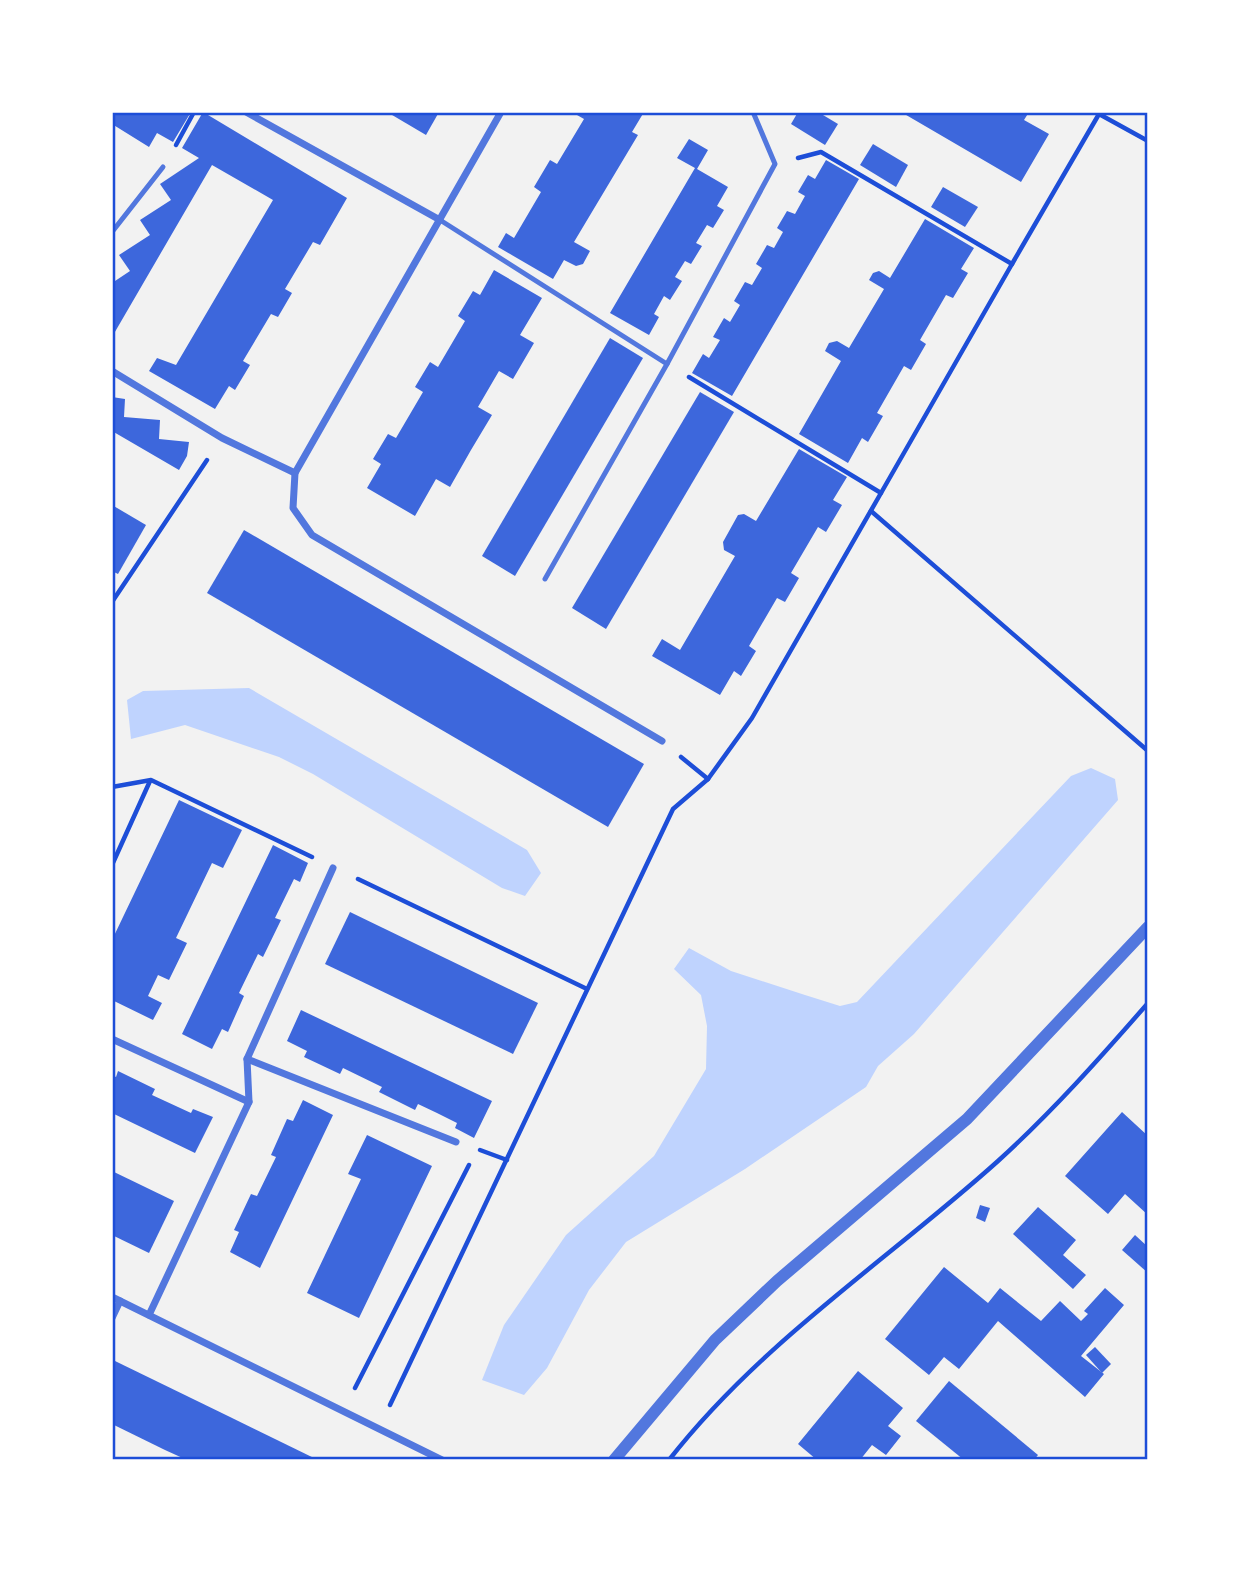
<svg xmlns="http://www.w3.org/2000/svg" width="1260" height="1572" viewBox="0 0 1260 1572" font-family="Poppins,sans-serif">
<rect width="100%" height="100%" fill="#f2f2f2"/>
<g fill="#bfd3fe">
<path d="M 249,688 L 527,850 L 541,873 L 525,896 L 502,888 L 313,774 L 279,757 L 185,725 L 131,739 L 127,700 L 143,691 Z"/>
<path d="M 1091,768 L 1115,779 L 1118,800 L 914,1034 L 878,1066 L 866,1087 L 745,1169 L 626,1242 L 589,1290 L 547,1368 L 524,1395 L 482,1380 L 504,1325 L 566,1235 L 654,1156 L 706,1069 L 707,1026 L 701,995 L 674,969 L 689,948 L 731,971 L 805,995 L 840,1006 L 857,1002 L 1071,776 Z"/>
</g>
<g fill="#3d67dc">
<path d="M 112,112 L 191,112 L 173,142 L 157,133 L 149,147 L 112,124 Z"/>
<path d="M 203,112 L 347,198 L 320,245 L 313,242 L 285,289 L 292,293 L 278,317 L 271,314 L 243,361 L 250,365 L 235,390 L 229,386 L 215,409 L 149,371 L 157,358 L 176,365 L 273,200 L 212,165 L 112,337 L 112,283 L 130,271 L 119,255 L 150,235 L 140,220 L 171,200 L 160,184 L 199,158 L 182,148 Z"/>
<path d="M 387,112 L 439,112 L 426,135 Z"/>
<path d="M 579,112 L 644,112 L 632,132 L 638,135 L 574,242 L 590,251 L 583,264 L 576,266 L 564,260 L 553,279 L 498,247 L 506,233 L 514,238 L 541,192 L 534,187 L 550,160 L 557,164 L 584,119 L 577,115 Z"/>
<path d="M 798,112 L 818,112 L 838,124 L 825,145 L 791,124 Z"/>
<path d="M 901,112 L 1029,112 L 1024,120 L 1049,134 L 1021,182 Z"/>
<path d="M 689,139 L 708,150 L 697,169 L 728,187 L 717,206 L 724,210 L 713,228 L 707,225 L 696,243 L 702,246 L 691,264 L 685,261 L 675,277 L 682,281 L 670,300 L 664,296 L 654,314 L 659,317 L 649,335 L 610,313 L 695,168 L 677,158 Z"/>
<path d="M 873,144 L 908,165 L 896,187 L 860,165 Z"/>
<path d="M 826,160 L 859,179 L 732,396 L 692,373 L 703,354 L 709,358 L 720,340 L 713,337 L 724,318 L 730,322 L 740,305 L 734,301 L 745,282 L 752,285 L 762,268 L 756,264 L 767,245 L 774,248 L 783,232 L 777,228 L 787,211 L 795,214 L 805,196 L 798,192 L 808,175 L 815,179 Z"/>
<path d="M 943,187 L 978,207 L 965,227 L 931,207 Z"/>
<path d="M 925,219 L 974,248 L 961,269 L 968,273 L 953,298 L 946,295 L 920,340 L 926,344 L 911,370 L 904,366 L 877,413 L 883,416 L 868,442 L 862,438 L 848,463 L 799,434 L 841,361 L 825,351 L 829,343 L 837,341 L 849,348 L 884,289 L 869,280 L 873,273 L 879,271 L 890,278 Z"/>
<path d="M 494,270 L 542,298 L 520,335 L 534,343 L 513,379 L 499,371 L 478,407 L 492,415 L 471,450 L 450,487 L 436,479 L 415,516 L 367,488 L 381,464 L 373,459 L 388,434 L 396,438 L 423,392 L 415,387 L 430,362 L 438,367 L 465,321 L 458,316 L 473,291 L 480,295 Z"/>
<path d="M 610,338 L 643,358 L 515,576 L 482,556 Z"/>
<path d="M 700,392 L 734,412 L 606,629 L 572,608 Z"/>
<path d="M 112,397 L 125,399 L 124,417 L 160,420 L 159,439 L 189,442 L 187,456 L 179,470 L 112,431 Z"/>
<path d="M 799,449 L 847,477 L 833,500 L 842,505 L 826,532 L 818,527 L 791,573 L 799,578 L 785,602 L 777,598 L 749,646 L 756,651 L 741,676 L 734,671 L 720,695 L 652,656 L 662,639 L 680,650 L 735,556 L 724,550 L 723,542 L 738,515 L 744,514 L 756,521 Z"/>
<path d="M 112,505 L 146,525 L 118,574 L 112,571 Z"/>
<path d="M 244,530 L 644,764 L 608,827 L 207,593 Z"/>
<path d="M 179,800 L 242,830 L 223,868 L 212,863 L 176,938 L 187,943 L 169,980 L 158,975 L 148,996 L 162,1003 L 153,1020 L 112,1000 L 112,940 Z"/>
<path d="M 273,845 L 308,863 L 300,882 L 294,879 L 275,918 L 281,920 L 263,957 L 258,954 L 239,993 L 244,996 L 228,1032 L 222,1029 L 212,1049 L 182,1034 Z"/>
<path d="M 350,912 L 538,1003 L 513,1054 L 325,964 Z"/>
<path d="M 301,1010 L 492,1101 L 474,1138 L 455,1128 L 457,1123 L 437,1113 L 418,1104 L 415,1110 L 379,1092 L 382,1087 L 343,1068 L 340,1074 L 304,1057 L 307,1051 L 287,1041 Z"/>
<path d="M 118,1071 L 155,1089 L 152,1095 L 191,1113 L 193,1109 L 213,1117 L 195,1153 L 112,1113 L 112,1075 L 116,1077 Z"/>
<path d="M 303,1100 L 333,1115 L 260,1268 L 230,1252 L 239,1232 L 234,1230 L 251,1194 L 257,1196 L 276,1157 L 271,1155 L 287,1119 L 293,1121 Z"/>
<path d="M 1122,1112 L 1148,1136 L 1148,1215 L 1125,1194 L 1108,1214 L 1065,1176 Z"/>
<path d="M 367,1135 L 432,1166 L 359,1318 L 307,1293 L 361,1179 L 348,1174 Z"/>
<path d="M 112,1171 L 174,1201 L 149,1253 L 112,1235 Z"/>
<path d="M 980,1205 L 990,1208 L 985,1222 L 976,1218 Z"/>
<path d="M 1038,1207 L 1076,1240 L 1063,1255 L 1086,1275 L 1073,1289 L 1013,1234 Z"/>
<path d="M 1135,1235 L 1148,1247 L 1148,1273 L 1122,1250 Z"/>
<path d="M 944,1267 L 988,1303 L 1000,1288 L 1041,1321 L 1060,1301 L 1081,1321 L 1088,1314 L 1084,1311 L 1105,1288 L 1124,1305 L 1081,1356 L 1104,1374 L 1085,1397 L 998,1321 L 959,1369 L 944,1357 L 929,1375 L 885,1339 Z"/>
<path d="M 1095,1347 L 1111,1364 L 1102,1373 L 1086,1355 Z"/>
<path d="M 115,1361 L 228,1416 L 318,1460 L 187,1460 L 165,1450 L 112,1424 Z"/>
<path d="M 858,1371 L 903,1408 L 888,1426 L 901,1436 L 886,1455 L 872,1445 L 860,1460 L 817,1460 L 798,1444 Z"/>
<path d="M 949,1381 L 1038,1455 L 1034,1460 L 964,1460 L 916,1421 Z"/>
</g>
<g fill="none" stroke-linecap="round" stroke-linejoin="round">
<g stroke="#1d4ed8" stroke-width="4.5">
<path d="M 1099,114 L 1148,141"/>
<path d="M 176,145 L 194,112"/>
<path d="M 798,158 L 821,152 L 1012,264 L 881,493"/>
<path d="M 1012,264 L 1099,114 L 1096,112"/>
<path d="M 871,511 L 1148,751"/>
<path d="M 112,602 L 207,460"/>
<path d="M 681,757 L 708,779"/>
<path d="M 112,787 L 151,780 L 312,857"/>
<path d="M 112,865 L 150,781"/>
<path d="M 358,879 L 587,989"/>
<path d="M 480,1150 L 507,1160"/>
<path d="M 355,1388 L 469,1165"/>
<path d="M 390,1405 L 673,809 L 708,779 L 752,718 L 881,493 L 689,377"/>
<path d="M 669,1460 C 761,1342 888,1260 998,1161 C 1052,1112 1100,1058 1148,1003"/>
</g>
<g stroke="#5277de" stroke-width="5">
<path d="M 440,220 L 667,364"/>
<path d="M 112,232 L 163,167"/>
<path d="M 545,579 L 667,364 L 775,164 L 753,112"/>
</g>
<g stroke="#5277de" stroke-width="7">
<path d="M 246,112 L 440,220"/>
<path d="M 501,112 L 295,473 L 293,508 L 312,535 L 662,741"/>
<path d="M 112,371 L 222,438 L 295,473"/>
<path d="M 333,868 L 247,1059 L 456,1142"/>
<path d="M 112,1039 L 249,1102"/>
<path d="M 112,1297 L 442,1460"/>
<path d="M 149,1315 L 249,1102 L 247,1059"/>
<path d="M 112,1318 L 120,1301"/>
</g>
<path stroke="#5277de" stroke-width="12" d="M 614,1460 L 715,1340 L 777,1281 L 967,1119 L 1148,927"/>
</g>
<rect width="1260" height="1572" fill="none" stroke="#ffffff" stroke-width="228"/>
<rect x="114" y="114" width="1032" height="1344" fill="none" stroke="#1d4ed8" stroke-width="2.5"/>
</svg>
